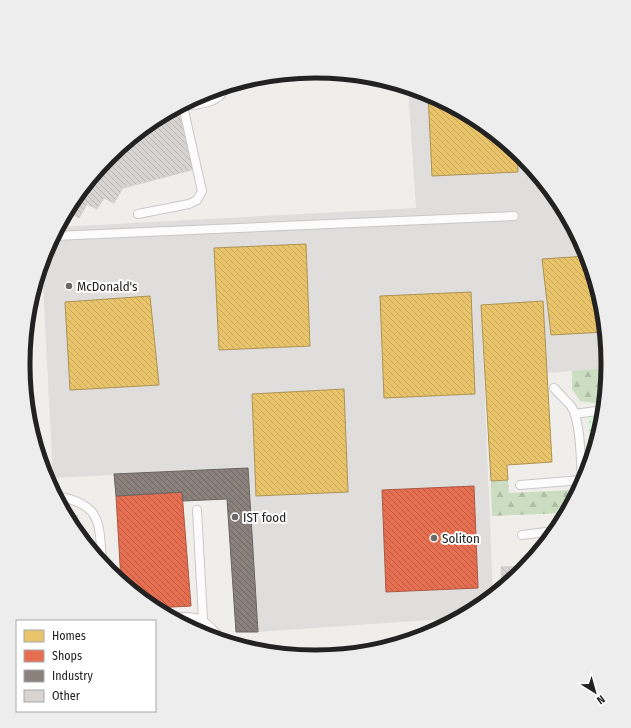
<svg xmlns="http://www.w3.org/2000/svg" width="631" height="728" viewBox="0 0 631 728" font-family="'Fira Sans Condensed',sans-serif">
<defs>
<pattern id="forest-firs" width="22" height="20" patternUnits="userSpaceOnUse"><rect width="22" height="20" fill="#cbdec1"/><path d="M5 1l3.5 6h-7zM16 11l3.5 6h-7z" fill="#aebea6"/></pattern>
<pattern id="park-dots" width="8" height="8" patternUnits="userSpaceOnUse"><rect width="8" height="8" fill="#daf5da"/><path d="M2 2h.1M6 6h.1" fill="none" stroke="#bbd2bb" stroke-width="1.8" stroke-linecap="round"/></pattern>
<pattern id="homes-back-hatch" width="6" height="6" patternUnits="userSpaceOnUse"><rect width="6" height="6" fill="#e9c46a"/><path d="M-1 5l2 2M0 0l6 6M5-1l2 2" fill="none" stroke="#c8a85c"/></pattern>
<pattern id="shops-back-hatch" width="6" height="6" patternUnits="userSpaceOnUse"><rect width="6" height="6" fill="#e76f51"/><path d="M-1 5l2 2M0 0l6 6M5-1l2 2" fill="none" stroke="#bb5b43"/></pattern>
<pattern id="industry-back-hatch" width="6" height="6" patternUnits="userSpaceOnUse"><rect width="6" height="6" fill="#8a817c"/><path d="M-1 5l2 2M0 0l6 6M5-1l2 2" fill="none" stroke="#706965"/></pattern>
<pattern id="building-back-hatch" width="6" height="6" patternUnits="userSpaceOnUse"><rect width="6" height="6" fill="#d7d4d2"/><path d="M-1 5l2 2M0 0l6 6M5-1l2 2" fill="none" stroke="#b8b6b4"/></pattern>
</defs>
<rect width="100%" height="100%" fill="#f0eeeb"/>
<path fill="#dfdedc" d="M 408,88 L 428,94 L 478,121 L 522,157 L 559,202 L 586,252 L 602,307 L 608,368 L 547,373 L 543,302 L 481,305 L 493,595 L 478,607 L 457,618 L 258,632 L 247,468 L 53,478 L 42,263 L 45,252 L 58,227 L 416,208 Z"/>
<g fill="url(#forest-firs)">
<path d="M 608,368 L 604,402 L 594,403 L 580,401 L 572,389 L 572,371 Z"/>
<path d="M 508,480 L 509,493 L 571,490 L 572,502 L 566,513 L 492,516 L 491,481 Z"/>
<path d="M 65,514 L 78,515 L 79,535 Z"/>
</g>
<path fill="url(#park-dots)" d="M 603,416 L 594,447 L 590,448 L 588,417 Z"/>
<g fill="url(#homes-back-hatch)" stroke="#ad9354">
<path d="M 428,94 L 478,121 L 517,153 L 518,172 L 432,176 Z"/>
<path d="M 306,244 L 310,346 L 219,350 L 214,248 Z"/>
<path d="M 587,256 L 602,307 L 605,332 L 551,335 L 542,259 Z"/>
<path d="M 471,292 L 475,394 L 384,398 L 380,296 Z"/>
<path d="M 150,296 L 159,385 L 70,390 L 65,302 Z"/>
<path d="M 543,301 L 552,462 L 507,465 L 508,480 L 491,481 L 481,305 Z"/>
<path d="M 344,389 L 348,492 L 256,496 L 252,394 Z"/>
</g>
<g fill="url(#shops-back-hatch)" stroke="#ac5843">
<path d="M 474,486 L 478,588 L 386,592 L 382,490 Z"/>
<path d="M 182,492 L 191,606 L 154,608 L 121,581 L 116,496 Z"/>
</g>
<path fill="url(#industry-back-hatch)" stroke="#6b6461" d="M 248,468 L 258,632 L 236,632 L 227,499 L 183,501 L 182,492 L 116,496 L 114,474 Z"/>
<g fill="url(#building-back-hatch)" stroke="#d3d0cc">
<path d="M 181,112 L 195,169 L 123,188 L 114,203 L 104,198 L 97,209 L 87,204 L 79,218 L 67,211 L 72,201 L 109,157 L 120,148 L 124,151 L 132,148 L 130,139 L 153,121 L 160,117 Z"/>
<path d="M 526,566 L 522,571 L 502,587 L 501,567 Z"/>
</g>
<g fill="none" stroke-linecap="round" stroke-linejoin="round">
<g stroke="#c9c8c7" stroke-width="10">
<g id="lane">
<path d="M 179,107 C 192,105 221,104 224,88"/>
<path d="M 138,214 L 189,204 L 197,200 L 202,191 L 183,106"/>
<path d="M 54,236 L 514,216"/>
<path d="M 554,388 C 559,394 566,400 571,406 C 581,420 581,465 582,483"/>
<path d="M 575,414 L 603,410"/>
<path d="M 520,485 L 582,480"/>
<path d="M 56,496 C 102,504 99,522 102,562"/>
<path d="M 197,510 L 203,620"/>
<path d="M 522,535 L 555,531"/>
<path d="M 172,617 C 199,616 204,618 221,639"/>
</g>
</g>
<use href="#lane" stroke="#fdfcfc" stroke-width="8"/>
</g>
<g fill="#6a6968" stroke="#fff" stroke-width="1.5">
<circle cx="69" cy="286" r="4"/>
<circle cx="235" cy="517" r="4"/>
<circle cx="434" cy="538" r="4"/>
</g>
<g text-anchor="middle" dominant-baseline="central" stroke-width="4" stroke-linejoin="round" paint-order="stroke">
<g font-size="13" fill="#222" stroke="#fff" text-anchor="start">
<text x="77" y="286">McDonald's</text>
<text x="243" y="517">IST food</text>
<text x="442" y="538">Soliton</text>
</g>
</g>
<path d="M0 0H631V728H0ZM315 78H316A285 285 0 0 1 601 363V365A285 285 0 0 1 316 650H315A285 285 0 0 1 30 365V363A285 285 0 0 1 315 78Z" fill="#ededed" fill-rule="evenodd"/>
<path fill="none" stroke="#222" stroke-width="5" d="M315 78H316A285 285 0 0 1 601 363V365A285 285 0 0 1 316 650H315A285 285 0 0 1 30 365V363A285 285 0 0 1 315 78Z"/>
<rect x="16" y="620" width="140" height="92" fill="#ffffff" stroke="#a7a7a7"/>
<rect x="24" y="630" width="20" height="12" fill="#e9c46a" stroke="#a7a7a7"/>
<text x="52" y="640" font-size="12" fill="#222222">Homes</text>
<rect x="24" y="650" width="20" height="12" fill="#e76f51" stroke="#a7a7a7"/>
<text x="52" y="660" font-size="12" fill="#222222">Shops</text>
<rect x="24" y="670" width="20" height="12" fill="#8a817c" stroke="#a7a7a7"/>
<text x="52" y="680" font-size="12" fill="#222222">Industry</text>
<rect x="24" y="690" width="20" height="12" fill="#d7d4d2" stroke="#a7a7a7"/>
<text x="52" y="700" font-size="12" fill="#222222">Other</text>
<g transform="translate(595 692) rotate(143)" stroke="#ffffff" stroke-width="3" paint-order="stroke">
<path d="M0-3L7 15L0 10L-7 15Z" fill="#222222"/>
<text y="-6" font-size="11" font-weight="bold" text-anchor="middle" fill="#222222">N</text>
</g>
</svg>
